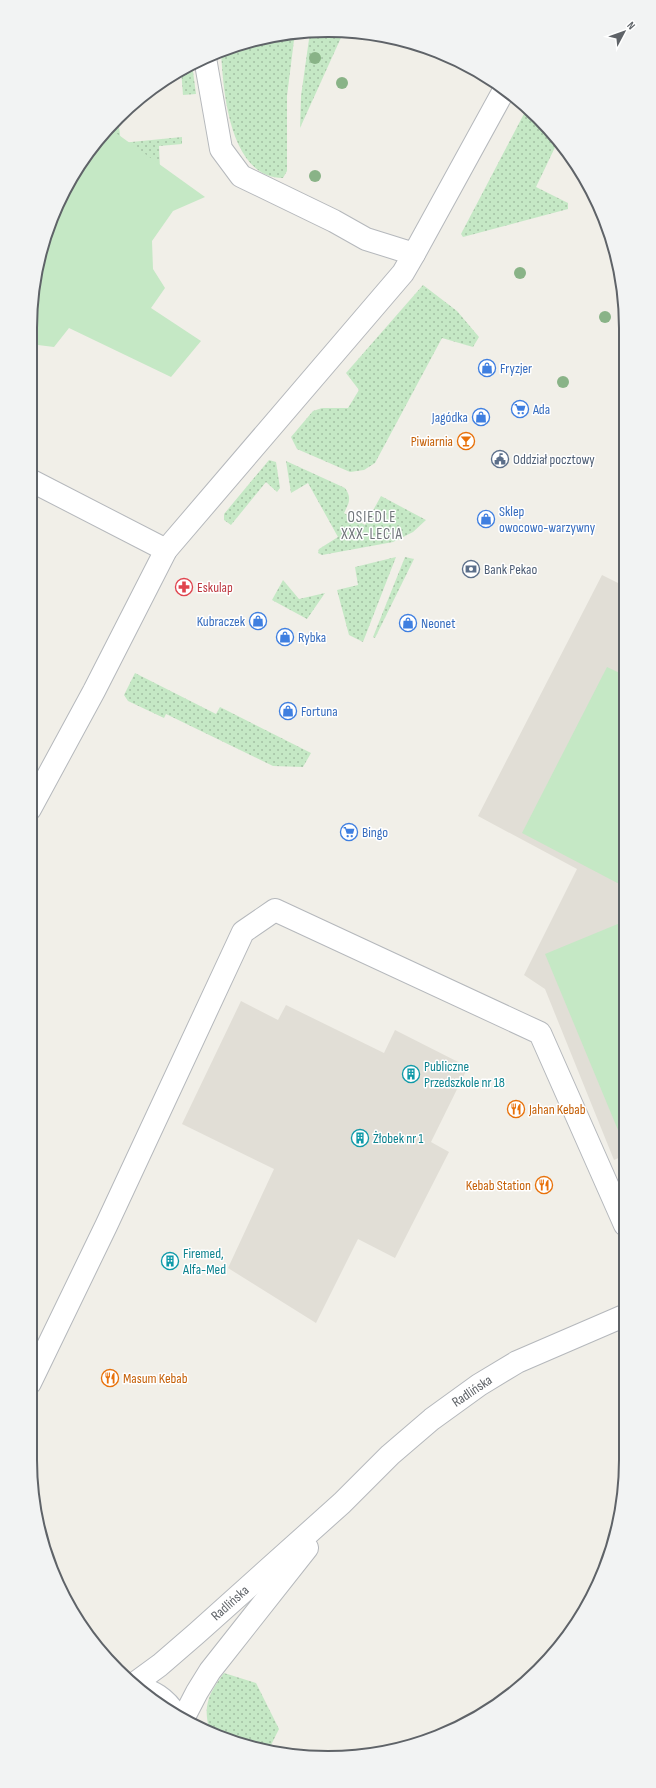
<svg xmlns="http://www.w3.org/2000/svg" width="656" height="1788" viewBox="0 0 656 1788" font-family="'Sofia Sans Condensed',sans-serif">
<defs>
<pattern id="grass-dots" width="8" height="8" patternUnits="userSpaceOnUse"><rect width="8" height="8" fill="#c5e8c5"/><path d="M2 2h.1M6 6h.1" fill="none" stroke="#a3c0a4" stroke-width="1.8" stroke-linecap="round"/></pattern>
</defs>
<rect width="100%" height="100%" fill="#f1efe8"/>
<g fill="#e1ded6">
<path d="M 602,575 L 624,586 L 625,1155 L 614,1160 L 545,989 L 524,975 L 577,869 L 478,816 Z"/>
<path d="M 241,1001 L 278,1020 L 286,1005 L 384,1053 L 395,1030 L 468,1067 L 431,1142 L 449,1152 L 395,1258 L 358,1239 L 316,1323 L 228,1268 L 274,1169 L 182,1124 Z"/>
</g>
<g fill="url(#grass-dots)">
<path d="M 344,31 L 300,128 L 301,96 L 310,32 Z"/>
<path d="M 295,32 L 287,96 L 287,171 L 283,178 C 229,178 223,89 221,51 L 232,46 Z"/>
<path d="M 192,64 L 196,94 L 183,95 L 181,69 Z"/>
<path d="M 526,110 L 552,131 L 558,141 L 536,187 L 568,203 L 568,209 L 463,237 L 461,234 Z"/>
<path d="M 118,118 L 121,143 L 182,137 L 182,144 L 159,146 L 161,192 L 91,147 Z"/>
<path d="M 423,285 L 457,311 L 479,337 L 473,347 L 442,338 L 375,463 L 364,470 L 350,472 L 297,449 L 291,437 L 313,411 L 322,408 L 348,408 L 359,390 L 346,373 Z"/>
<path d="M 269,460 L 276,462 L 280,488 L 277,492 L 266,482 L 231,525 L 224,520 L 224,514 Z"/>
<path d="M 286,461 L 345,488 C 352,498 349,503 344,513 L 365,525 L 381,496 L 426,520 L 413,532 L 393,542 L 322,555 L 318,553 L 319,549 L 338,537 L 308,483 L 291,493 Z"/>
<path d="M 396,557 L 363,642 L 349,635 L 337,590 L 358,585 L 355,567 Z"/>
<path d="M 405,557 L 414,559 L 375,638 L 373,637 Z"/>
<path d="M 283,580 L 299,599 L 325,593 L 307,619 L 272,600 Z"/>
<path d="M 135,673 L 216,714 L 220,707 L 311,753 L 303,767 L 273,766 L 166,714 L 164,718 L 128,701 L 124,695 Z"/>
<path d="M 224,1673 L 256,1683 L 279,1729 L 269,1749 L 210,1731 C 202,1706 209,1693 224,1673 Z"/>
</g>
<g fill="#c5e8c5">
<path d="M 109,128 L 205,197 L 173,211 L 152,241 L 153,269 L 165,288 L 151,308 L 201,341 L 171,377 L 69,328 L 54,347 L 30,344 L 30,328 L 40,251 L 61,196 L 91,147 Z"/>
<path d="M 607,667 L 624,675 L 625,887 L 522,833 Z"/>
<path d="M 625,921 L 625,1147 L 545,954 Z"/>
</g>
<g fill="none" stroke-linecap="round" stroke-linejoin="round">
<g stroke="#b5b8bc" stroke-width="24">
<g id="minor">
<path d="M 205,58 L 221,149 L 241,176 L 334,221 L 366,239 L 414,254 L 503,92"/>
<path d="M 30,480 L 166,550"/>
<path d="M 30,809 L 94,691 L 166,550 L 403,273 L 414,254"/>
<path d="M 30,1383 L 106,1226 L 243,932 L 275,910 L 540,1033 L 625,1225"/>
</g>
</g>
<g stroke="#b5b8bc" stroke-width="24">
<g id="tertiary">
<path d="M 134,1684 L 160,1665 L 197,1633 L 342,1503 L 390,1455 L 432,1419 L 479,1385 L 517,1362 L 626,1315"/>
<path d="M 183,1719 L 197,1692 L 210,1671 L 307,1548"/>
</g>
</g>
<g stroke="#b6babf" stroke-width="24">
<path id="secondary" d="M 135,1685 C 153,1692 165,1697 176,1715"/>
</g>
<use href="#minor" stroke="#fff" stroke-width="22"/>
<use href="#tertiary" stroke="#fff" stroke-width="22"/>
<use href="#secondary" stroke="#fff" stroke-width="22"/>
</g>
<g fill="#89b387">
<circle cx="315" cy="58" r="6"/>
<circle cx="342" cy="83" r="6"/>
<circle cx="315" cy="176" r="6"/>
<circle cx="520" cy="273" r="6"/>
<circle cx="605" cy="317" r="6"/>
<circle cx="563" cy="382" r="6"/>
</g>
<defs>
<g id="shop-ring" transform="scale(0.9)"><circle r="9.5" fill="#fff" stroke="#3f7fe0" stroke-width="1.5"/><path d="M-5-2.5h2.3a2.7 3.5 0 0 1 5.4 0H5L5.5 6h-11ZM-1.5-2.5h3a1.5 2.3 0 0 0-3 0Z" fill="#3f7fe0"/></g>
<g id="supermarket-ring" transform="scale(0.9)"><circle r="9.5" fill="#fff" stroke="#3f7fe0" stroke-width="1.5"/><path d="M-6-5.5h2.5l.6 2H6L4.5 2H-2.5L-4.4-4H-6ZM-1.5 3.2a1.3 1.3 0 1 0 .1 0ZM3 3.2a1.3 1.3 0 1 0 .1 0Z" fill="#3f7fe0"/></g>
<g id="bar-ring" transform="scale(0.9)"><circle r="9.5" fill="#fff" stroke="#e8710a" stroke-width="1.5"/><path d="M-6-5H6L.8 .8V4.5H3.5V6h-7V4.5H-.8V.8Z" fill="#e8710a"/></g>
<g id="civic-ring" transform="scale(0.9)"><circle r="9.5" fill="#fff" stroke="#5c6f8a" stroke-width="1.5"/><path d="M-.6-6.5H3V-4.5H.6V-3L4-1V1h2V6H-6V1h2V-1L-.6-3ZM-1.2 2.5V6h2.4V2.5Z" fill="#5c6f8a"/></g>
<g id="bank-ring" transform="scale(0.9)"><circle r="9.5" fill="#fff" stroke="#5c6f8a" stroke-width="1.5"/><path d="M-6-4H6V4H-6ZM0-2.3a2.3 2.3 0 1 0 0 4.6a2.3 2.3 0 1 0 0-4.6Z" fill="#5c6f8a"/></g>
<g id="pharmacy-ring" transform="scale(0.9)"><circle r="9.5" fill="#fff" stroke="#e0444e" stroke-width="1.5"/><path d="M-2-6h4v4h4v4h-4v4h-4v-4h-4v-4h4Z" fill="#e0444e"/></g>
<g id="building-ring" transform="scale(0.9)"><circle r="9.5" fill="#fff" stroke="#0f9aa8" stroke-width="1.5"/><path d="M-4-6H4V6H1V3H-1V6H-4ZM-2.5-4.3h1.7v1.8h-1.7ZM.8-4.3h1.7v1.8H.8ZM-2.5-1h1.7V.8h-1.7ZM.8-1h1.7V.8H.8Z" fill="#0f9aa8"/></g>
<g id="restaurant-ring" transform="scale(0.9)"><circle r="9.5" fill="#fff" stroke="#e8710a" stroke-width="1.5"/><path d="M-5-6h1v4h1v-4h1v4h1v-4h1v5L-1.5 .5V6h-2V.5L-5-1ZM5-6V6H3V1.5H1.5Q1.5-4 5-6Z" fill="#e8710a"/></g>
</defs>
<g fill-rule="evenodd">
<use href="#shop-ring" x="487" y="368"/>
<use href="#supermarket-ring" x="520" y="409"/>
<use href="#shop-ring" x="481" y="417"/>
<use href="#bar-ring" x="466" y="441"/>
<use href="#civic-ring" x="500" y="459"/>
<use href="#shop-ring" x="486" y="519"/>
<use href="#bank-ring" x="471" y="569"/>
<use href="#pharmacy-ring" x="184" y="587"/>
<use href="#shop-ring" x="258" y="621"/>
<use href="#shop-ring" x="408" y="623"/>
<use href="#shop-ring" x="285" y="637"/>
<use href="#shop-ring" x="288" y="711"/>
<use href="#supermarket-ring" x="349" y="832"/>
<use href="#building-ring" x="411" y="1074"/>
<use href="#restaurant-ring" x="516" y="1109"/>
<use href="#building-ring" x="360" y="1138"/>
<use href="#restaurant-ring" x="544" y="1185"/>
<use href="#building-ring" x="170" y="1261"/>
<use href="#restaurant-ring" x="110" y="1378"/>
</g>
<g text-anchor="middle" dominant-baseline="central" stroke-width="3" stroke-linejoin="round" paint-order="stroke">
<g font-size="14" fill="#366cbe" stroke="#fff" text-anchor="start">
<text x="500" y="368">Fryzjer</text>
<text x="533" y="409">Ada</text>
<text x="468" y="417" text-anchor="end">Jagódka</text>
<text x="499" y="511">Sklep<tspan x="499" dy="16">owocowo-warzywny</tspan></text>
<text x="245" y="621" text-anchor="end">Kubraczek</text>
<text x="421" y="623">Neonet</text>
<text x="298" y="637">Rybka</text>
<text x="301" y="711">Fortuna</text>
<text x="362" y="832">Bingo</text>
</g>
<g font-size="14" fill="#c56008" stroke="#fff" text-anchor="end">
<text x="453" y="441">Piwiarnia</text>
<text x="529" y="1109" text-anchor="start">Jahan Kebab</text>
<text x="531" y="1185">Kebab Station</text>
<text x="123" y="1378" text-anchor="start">Masum Kebab</text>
</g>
<g font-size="14" fill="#4e5e75" stroke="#fff" text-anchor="start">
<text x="513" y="459">Oddział pocztowy</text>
<text x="484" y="569">Bank Pekao</text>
</g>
<g font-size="14" fill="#be3a42" stroke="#fff" text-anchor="start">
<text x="197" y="587">Eskulap</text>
</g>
<g font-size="14" fill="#0d838f" stroke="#fff" text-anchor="start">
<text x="424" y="1066">Publiczne<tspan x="424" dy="16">Przedszkole nr 18</tspan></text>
<text x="373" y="1138">Żłobek nr 1</text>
<text x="183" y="1253">Firemed,<tspan x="183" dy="16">Alfa-Med</tspan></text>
</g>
<g font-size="14" fill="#5f6368" stroke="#fff">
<text transform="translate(472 1391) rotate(-34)">Radlińska</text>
<text transform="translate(230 1603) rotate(-42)">Radlińska</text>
</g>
<g font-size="15" letter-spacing="1" fill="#70757a" stroke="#fff">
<text x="372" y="517">OSIEDLE<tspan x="372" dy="17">XXX-LECIA</tspan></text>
</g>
</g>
<path d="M0 0H656V1788H0ZM328 37H328A291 291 0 0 1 619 328V1460A291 291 0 0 1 328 1751H328A291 291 0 0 1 37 1460V328A291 291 0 0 1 328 37Z" fill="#f2f3f3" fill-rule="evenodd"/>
<path fill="none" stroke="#5f6368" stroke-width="2" d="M328 37H328A291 291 0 0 1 619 328V1460A291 291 0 0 1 328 1751H328A291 291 0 0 1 37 1460V328A291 291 0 0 1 328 37Z"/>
<g transform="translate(624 32) rotate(49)" stroke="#ffffff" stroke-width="3" paint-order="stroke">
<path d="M0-3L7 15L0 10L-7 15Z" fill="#5f6368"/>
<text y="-6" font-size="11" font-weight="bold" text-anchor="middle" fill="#5f6368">N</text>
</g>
</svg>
